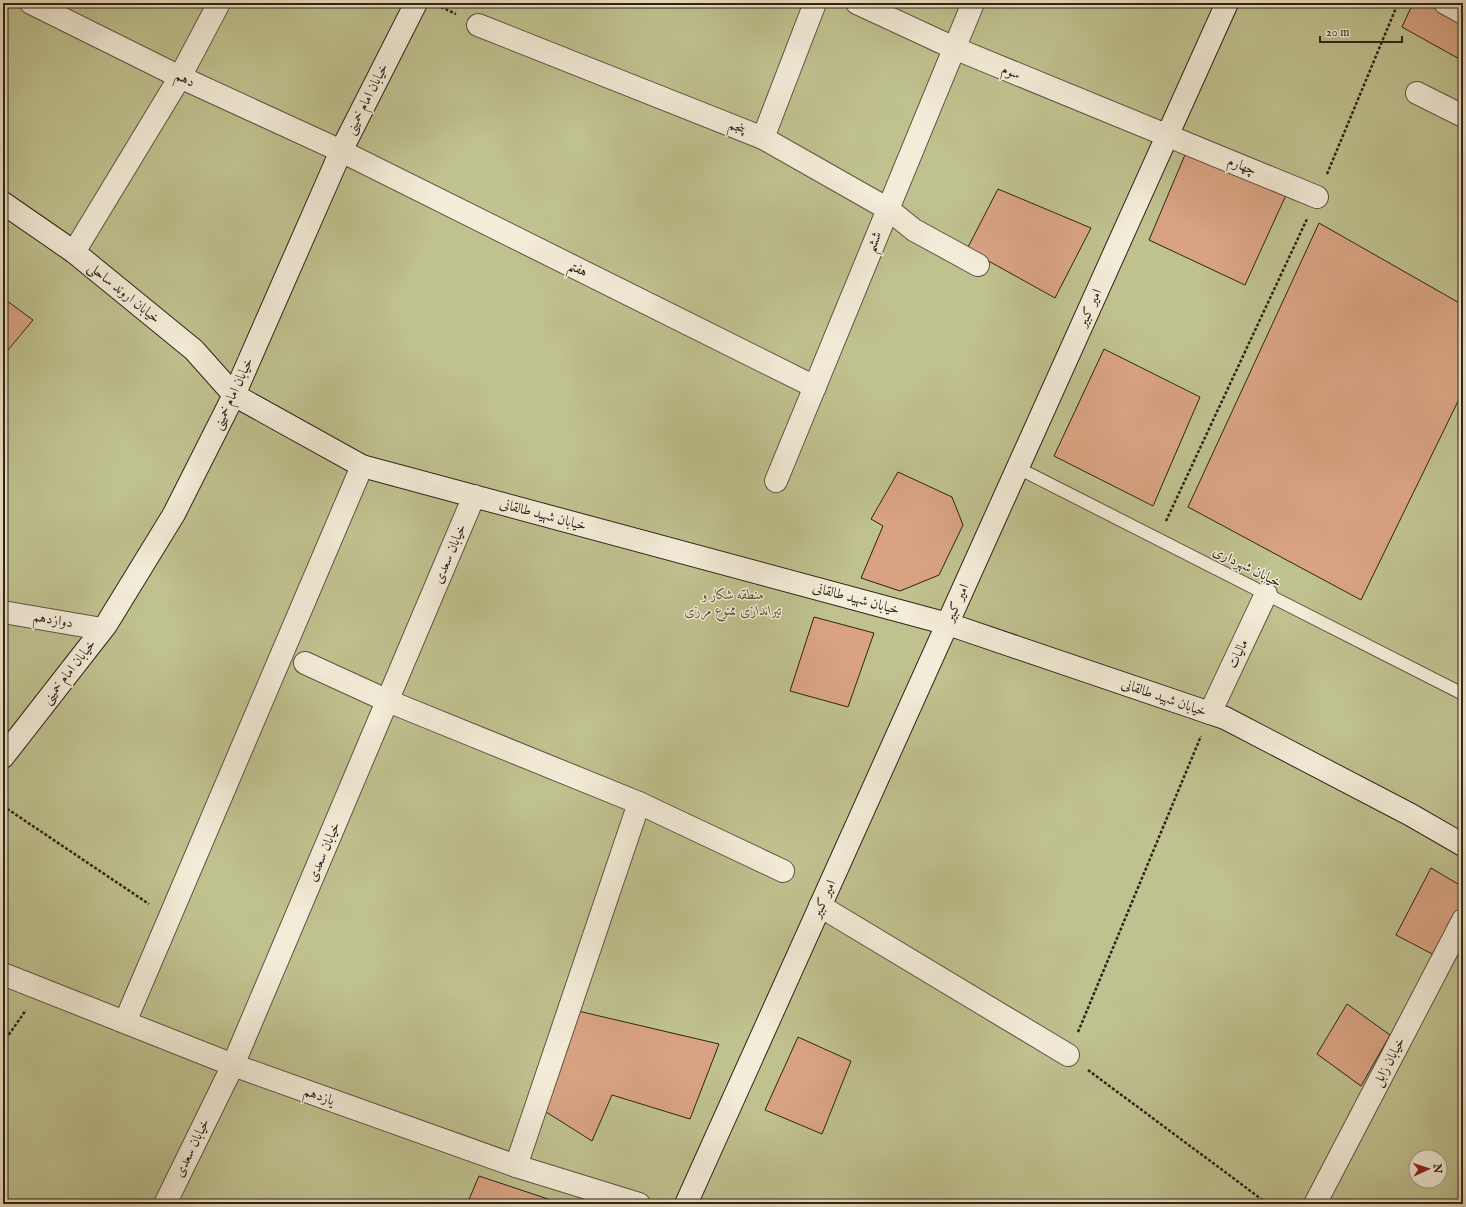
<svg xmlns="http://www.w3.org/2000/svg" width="1466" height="1207" viewBox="0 0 1466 1207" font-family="'IM FELL English',Amiri,serif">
<rect width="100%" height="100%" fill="#ece2c3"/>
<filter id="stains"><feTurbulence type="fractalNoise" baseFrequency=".005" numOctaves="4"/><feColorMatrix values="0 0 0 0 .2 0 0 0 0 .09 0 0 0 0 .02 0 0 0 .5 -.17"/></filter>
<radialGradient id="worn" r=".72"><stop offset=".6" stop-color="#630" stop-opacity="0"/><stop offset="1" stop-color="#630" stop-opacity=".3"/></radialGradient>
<path fill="#bfc18f" stroke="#767254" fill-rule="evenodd" d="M 3,3 L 1463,3 L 1463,1204 L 3,1204 ZM 1416,1157 L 1440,1157 L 1440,1181 L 1416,1181 Z"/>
<g fill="#d9a383" stroke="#2e2318">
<path d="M 1413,3 L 1429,3 L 1463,22 L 1463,61 L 1402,27 Z"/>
<path d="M 1187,150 L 1286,195 L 1245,285 L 1149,240 Z"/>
<path d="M 998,189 L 1091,228 L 1055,298 L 967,249 Z"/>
<path d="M 1319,223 L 1463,305 L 1463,391 L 1361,600 L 1188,507 Z"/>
<path d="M 3,298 L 33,320 L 3,356 Z"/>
<path d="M 1104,349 L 1200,397 L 1153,506 L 1054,456 Z"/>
<path d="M 898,472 L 952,497 L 963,525 L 939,575 L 900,591 L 861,578 L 883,526 L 871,519 Z"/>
<path d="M 814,617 L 874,633 L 848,707 L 790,691 Z"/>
<path d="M 1431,868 L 1463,887 L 1463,905 L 1436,956 L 1396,935 Z"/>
<path d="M 1347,1004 L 1390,1035 L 1361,1086 L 1317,1054 Z"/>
<path d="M 578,1011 L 719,1044 L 690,1119 L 612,1095 L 592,1141 L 543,1110 Z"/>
<path d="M 798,1037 L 851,1061 L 822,1134 L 765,1110 Z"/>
<path d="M 479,1176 L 563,1204 L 467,1204 Z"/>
</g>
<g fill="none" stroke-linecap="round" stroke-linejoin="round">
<g stroke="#5e5343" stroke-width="14">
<path id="lane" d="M 1018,468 L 1463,694"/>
</g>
<g stroke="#5e5343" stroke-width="24">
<g id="street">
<path d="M 31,3 L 180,77 L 341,151 L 815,387"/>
<path d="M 857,3 L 954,48 L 1317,197"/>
<path d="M 1445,3 L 1463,13"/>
<path d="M 478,25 L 763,138 L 888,209 L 914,230 L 978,265"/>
<path d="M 1417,93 L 1463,116"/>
<path d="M 763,138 L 815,3"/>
<path d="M 74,252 L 180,77 L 219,3"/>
<path d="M 776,481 L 973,3"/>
<path d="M 3,612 L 102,629"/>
<path d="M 305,663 L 388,701 L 639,803 L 783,871"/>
<path d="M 1210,713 L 1266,594"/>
<path d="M 820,906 L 1068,1055"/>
<path d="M 3,974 L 233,1065 L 516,1166 L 639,1204"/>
<path d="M 125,1022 L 362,466"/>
<path d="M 516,1166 L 639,803"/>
<path d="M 165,1204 L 233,1065 L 474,496"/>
<path d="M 1315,1204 L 1463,920"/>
</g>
</g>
<g stroke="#2e2318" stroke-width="24">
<g id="secondary">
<path d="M 3,203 L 74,252 L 194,350 L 234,395 L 362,466 L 948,624 L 1204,711 L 1225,718 L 1411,815 L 1463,845"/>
<path d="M 3,757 L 106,625 L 174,514 L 234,395 L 341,151 L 416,3"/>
<path d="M 686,1204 L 1227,3"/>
</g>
</g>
<g stroke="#2e2318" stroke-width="2.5" stroke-dasharray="3 2" stroke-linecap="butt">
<path d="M 441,7 L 456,14"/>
<path d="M 1327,174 L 1398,3"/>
<path d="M 1166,521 L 1307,219"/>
<path d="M 3,806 L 149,904"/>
<path d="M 1078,1032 L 1201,736"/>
<path d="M 3,1043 L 26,1010"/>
<path d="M 1088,1070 L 1268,1204"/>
</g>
<use href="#lane" stroke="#f3ecd8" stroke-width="12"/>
<use href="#street" stroke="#f3ecd8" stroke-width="22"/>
<use href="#secondary" stroke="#f3ecd8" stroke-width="22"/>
</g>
<g text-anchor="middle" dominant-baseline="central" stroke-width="3" stroke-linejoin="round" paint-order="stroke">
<g font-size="14" fill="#2e2318" stroke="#f3ecd8">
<text transform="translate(1011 72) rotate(22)">سوم</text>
<text transform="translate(185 79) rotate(26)">دهم</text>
<text transform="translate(367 99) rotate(-63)">خیابان امام خمینی</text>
<text transform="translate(737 127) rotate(22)">پنجم</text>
<text transform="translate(1242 166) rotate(22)">چهارم</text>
<text transform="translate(874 242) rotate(-68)">ششم</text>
<text transform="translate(578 269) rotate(26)">هفتم</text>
<text transform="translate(124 293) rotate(39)">خیابان اروند ساحلی</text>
<text transform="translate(1090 308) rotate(-66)">امیر کبیر</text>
<text transform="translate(233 394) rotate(-65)">خیابان امام خمینی</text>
<text transform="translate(543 515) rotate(15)">خیابان شهيد طالقانی</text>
<text transform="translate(450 554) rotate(-67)">خیابان سعدی</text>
<text transform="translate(1247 567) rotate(27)">خیابان شهرداری</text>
<text transform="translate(856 599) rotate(15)">خیابان شهيد طالقانی</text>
<text transform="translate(957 603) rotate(-66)">امیر کبیر</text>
<text transform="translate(53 620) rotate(10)">دوازدهم</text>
<text transform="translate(1238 654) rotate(-65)">مالیات</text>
<text transform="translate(69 672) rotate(-52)">خیابان امام خمینی</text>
<text transform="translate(1164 698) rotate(19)">خیابان شهيد طالقانی</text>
<text transform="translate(324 852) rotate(-67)">خیابان سعدی</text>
<text transform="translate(824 899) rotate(-66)">امیر کبیر</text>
<text transform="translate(1389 1062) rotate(-62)">خیابان زابل</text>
<text transform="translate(319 1096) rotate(20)">یازدهم</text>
<text transform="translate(192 1148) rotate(-64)">خیابان سعدی</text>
</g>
<g font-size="14" font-style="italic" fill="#5a523c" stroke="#f3ecd8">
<text x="733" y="595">منطقه شکار و<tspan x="733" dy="16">تیراندازی ممنوع مرزی</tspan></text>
</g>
</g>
<rect width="1466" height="1207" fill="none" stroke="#ece2c3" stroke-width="16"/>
<rect x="4" y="4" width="1458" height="1199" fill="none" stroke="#2e2318" stroke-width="2"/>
<rect x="8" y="8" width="1450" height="1191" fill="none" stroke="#2e2318"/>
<g transform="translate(1428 1169) rotate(87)"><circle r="19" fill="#f3ecd8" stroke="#a49c8b"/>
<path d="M0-3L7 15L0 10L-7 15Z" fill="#8f2418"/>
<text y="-6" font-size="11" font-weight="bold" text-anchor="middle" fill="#2e2318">N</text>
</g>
<path d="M1320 36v6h82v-6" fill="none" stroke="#2e2318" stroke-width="2"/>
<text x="1326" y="36" font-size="12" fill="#2e2318" stroke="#f3ecd8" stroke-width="3" paint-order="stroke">20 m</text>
<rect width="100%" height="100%" filter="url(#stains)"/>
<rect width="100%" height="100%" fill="url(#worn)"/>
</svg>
